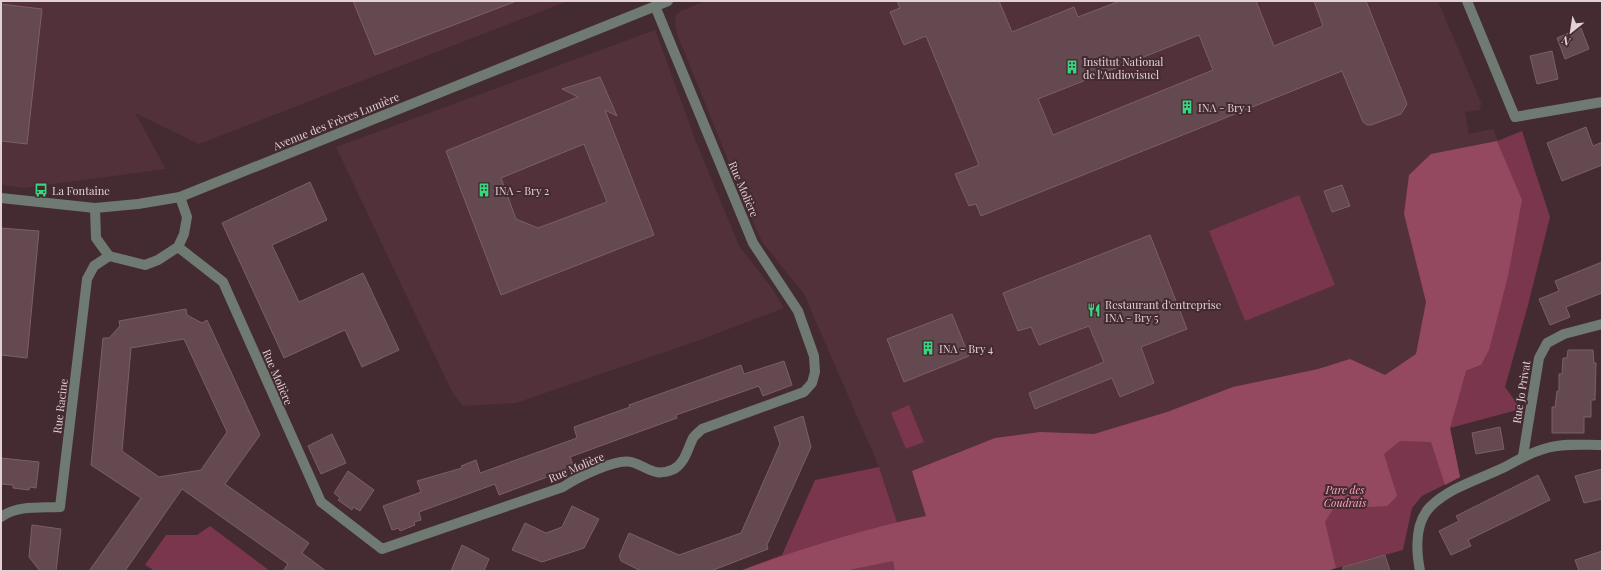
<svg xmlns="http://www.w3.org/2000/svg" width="1603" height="572" viewBox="0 0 1603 572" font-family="'Playfair Display',serif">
<rect width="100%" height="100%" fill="#442a31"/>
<g fill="#52313a">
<path d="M 1,1 L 568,1 L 199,144 L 135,113 L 166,169 L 24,188 L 1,185 Z"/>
<path d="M 705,1 L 1438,1 L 1482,105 L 1479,106 L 1481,110 L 1465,112 L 1469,134 L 1493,129 L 1522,200 L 1489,350 L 1245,464 L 897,522 L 879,467 L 804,294 L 763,243 L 756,229 L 677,34 L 675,22 L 676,15 L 681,11 Z"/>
<path d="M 655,30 L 697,144 L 739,246 L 769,284 L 784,308 L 700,340 L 516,403 L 463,406 L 453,394 L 336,147 Z"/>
</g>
<g fill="#7a364c">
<path d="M 1522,131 L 1550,217 L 1528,305 L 1505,387 L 1521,409 L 1450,428 L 1460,477 L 1422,496 L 1412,508 L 1403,550 L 1326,571 L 740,571 L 782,555 L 815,480 L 879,467 L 897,522 L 1125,478 L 1245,464 L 1481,365 L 1521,200 L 1497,141 Z"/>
<path d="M 1299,195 L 1335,285 L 1245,321 L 1209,231 Z"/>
<path d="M 909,405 L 924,442 L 906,449 L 891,413 Z"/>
<path d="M 210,526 L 270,571 L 151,571 L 152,569 L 145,565 L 166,535 L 197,535 Z"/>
</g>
<path fill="#954961" d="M 1497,141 L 1522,200 L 1508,276 L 1489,350 L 1481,365 L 1466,371 L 1450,428 L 1460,477 L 1445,485 L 1431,442 L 1400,441 L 1384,454 L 1397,496 L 1387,506 L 1333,509 L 1325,522 L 1336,568 L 1326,571 L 895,571 L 893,561 L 844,571 L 740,571 C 800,549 863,529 926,516 L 912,471 L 995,438 L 1040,432 L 1094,434 L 1167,412 L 1233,387 L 1318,369 L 1350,359 L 1385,375 L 1416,354 L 1426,302 L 1404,214 L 1409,175 L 1431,154 Z"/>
<g fill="#654951" stroke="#7c5f66" fill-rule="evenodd">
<path d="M 353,1 L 513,1 L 514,2 L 375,55 Z"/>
<path d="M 897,1 L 999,1 L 1012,32 L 1074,7 L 1078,17 L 1120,1 L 1256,1 L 1274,46 L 1323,26 L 1314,1 L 1366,1 L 1407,104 L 1401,114 L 1371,125 L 1367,125 L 1363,122 L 1342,71 L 981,216 L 976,204 L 969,206 L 955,174 L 979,165 L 926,36 L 904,45 L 890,12 L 900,8 ZM 1199,35 L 1213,70 L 1053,135 L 1038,99 Z"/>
<path d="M 1,4 L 42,9 L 27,144 L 1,141 Z"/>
<path d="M 1581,28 L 1589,49 L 1565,59 L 1557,38 Z"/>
<path d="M 1552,51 L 1558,79 L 1537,84 L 1530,56 Z"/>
<path d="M 600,77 L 617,116 L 605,110 L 654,235 L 501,295 L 446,151 L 578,97 L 562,89 ZM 584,144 L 607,202 L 538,228 L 516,219 L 501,178 Z"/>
<path d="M 1586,127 L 1593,146 L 1602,142 L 1602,165 L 1562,181 L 1547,143 Z"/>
<path d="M 310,182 L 327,220 L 272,245 L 299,302 L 363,273 L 399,350 L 362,367 L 345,330 L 284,358 L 222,223 Z"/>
<path d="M 1342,185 L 1350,206 L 1332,212 L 1324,191 Z"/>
<path d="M 1,228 L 39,231 L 27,358 L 1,355 Z"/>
<path d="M 1150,235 L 1187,329 L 1141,347 L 1154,383 L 1120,397 L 1112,378 L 1035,409 L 1029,393 L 1104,362 L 1089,326 L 1039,345 L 1031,327 L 1018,331 L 1003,293 Z"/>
<path d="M 1602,262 L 1602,293 L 1566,307 L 1570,317 L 1550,325 L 1539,299 L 1559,291 L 1555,281 Z"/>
<path d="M 186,309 L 187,315 L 202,323 L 207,320 L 260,435 L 225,484 L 309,543 L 302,553 L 326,571 L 283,571 L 288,564 L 182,489 L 125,571 L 89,571 L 141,498 L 91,465 L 103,338 L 109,338 L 120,326 L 119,321 ZM 184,339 L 227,432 L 201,470 L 159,477 L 122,451 L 131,348 Z"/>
<path d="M 952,314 L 969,356 L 904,382 L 887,339 Z"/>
<path d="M 1568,350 L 1593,350 L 1594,363 L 1596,363 L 1595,400 L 1591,400 L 1591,417 L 1584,417 L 1584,433 L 1552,433 L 1552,407 L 1555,407 L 1557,391 L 1559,391 L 1559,374 L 1562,374 L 1563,358 L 1567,358 Z"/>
<path d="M 784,361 L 792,385 L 763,396 L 759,386 L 676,415 L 677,418 L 570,457 L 574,467 L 499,495 L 495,484 L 419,512 L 421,520 L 414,522 L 415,525 L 400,531 L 399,528 L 392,530 L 383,506 L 421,492 L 417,481 L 462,468 L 461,466 L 476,460 L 480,473 L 577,438 L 574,427 L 630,407 L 629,405 L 741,365 L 744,374 Z"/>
<path d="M 803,416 L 811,447 L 767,545 L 768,549 L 711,571 L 641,571 L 621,561 L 619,556 L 629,533 L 679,555 L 741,533 L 780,444 L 774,427 Z"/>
<path d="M 1500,427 L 1504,449 L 1476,454 L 1472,433 Z"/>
<path d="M 332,434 L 346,463 L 321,474 L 308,446 Z"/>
<path d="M 1,458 L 39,462 L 36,488 L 30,487 L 29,490 L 13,488 L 13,485 L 1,484 Z"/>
<path d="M 1602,469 L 1602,499 L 1584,503 L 1575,476 Z"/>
<path d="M 348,471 L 374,490 L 360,511 L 353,507 L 352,510 L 338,500 L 340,498 L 334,493 Z"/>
<path d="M 1538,475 L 1550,500 L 1468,540 L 1471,546 L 1451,555 L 1439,531 L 1459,521 L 1456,516 Z"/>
<path d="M 572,506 L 599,519 L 584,548 L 542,562 L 512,550 L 525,523 L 546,533 L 562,527 Z"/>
<path d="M 32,525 L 61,529 L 56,571 L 40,571 L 29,557 Z"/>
<path d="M 462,545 L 489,559 L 484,571 L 451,571 Z"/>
<path d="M 1602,551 L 1602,571 L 1579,571 L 1575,560 Z"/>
<path d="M 1385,555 L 1390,571 L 1343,571 L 1343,567 Z"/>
</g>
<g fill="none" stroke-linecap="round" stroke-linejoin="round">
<g stroke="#6f7a72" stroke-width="10">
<path d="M 1467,1 L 1515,117 L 1602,102"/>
<path d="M 1,198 L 95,208 L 138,204 L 180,197 L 668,1"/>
<path d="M 95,208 L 96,238 L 109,256 L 145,265 L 158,260 L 178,247 L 184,234 L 187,217 L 180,197"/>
<path d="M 178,247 L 223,282 L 321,502 L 382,549 L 563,487 C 576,478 616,458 631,462 C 649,467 654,478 674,469 C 685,463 688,448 693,438 C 695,435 699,432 702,429 L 804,392 L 812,383 L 815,372 L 814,356 L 798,311 L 753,243 L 655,6"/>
<path d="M 1523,456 L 1539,358 L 1547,343 L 1564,334 L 1602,324"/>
<path d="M 1,517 C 17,505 41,508 60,507 L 87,279 L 94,266 L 109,256"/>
<path d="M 1420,571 C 1416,550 1414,524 1430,507 C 1450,487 1480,479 1505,467 C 1519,459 1532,452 1547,448 C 1564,443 1584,445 1602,445"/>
</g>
</g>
<defs>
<g id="building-bare" transform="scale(1.08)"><path d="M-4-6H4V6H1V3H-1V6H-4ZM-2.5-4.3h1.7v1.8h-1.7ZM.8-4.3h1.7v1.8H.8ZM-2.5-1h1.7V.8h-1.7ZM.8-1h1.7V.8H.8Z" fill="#36d880" stroke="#442a31" stroke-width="2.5" paint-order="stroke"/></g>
<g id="bus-bare" transform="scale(1.08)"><path d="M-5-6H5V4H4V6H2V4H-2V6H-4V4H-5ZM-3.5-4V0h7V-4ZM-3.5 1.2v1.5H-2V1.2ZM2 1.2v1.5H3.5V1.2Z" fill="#36d880" stroke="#442a31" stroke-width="2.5" paint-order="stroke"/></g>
<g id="restaurant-bare" transform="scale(1.08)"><path d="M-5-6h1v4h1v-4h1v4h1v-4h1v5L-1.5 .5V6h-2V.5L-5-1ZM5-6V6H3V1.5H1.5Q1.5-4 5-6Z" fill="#36d880" stroke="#442a31" stroke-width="2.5" paint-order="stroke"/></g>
</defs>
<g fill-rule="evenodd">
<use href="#building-bare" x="1072" y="67"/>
<use href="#building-bare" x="1187" y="107"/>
<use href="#bus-bare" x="41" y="190"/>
<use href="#building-bare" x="484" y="190"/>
<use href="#restaurant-bare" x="1094" y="310"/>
<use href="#building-bare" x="928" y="348"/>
</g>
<g text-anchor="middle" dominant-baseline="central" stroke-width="4" stroke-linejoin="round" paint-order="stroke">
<g font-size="11" fill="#e2d1d5" stroke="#442a31" text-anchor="start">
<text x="1083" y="61">Institut National<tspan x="1083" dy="13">de l'Audiovisuel</tspan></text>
<text x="1198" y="107">INA - Bry 1</text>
<text x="52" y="190">La Fontaine</text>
<text x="495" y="190">INA - Bry 2</text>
<text x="1105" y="304">Restaurant d'entreprise<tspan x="1105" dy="13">INA - Bry 5</tspan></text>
<text x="939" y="348">INA - Bry 4</text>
</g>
<g font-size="11" fill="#e2d1d5" stroke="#442a31">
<text transform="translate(336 121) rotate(-22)">Avenue des Frères Lumière</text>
<text transform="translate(744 189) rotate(67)">Rue Molière</text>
<text transform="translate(278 377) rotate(67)">Rue Molière</text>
<text transform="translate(1521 392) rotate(-81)">Rue Jo Privat</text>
<text transform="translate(60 406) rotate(-83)">Rue Racine</text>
<text transform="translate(576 467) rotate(-23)">Rue Molière</text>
</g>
<g font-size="11" font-style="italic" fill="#fca4bc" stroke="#442a31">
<text x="1345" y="489">Parc des<tspan x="1345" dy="13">Coudrais</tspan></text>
</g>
</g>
<rect width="1603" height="572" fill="none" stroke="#e2d1d5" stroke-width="4"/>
<g transform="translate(1571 32) rotate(210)" stroke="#442a31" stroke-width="3" paint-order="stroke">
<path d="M0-3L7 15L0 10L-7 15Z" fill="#e2d1d5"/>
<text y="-6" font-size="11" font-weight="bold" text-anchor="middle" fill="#e2d1d5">N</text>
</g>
</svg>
